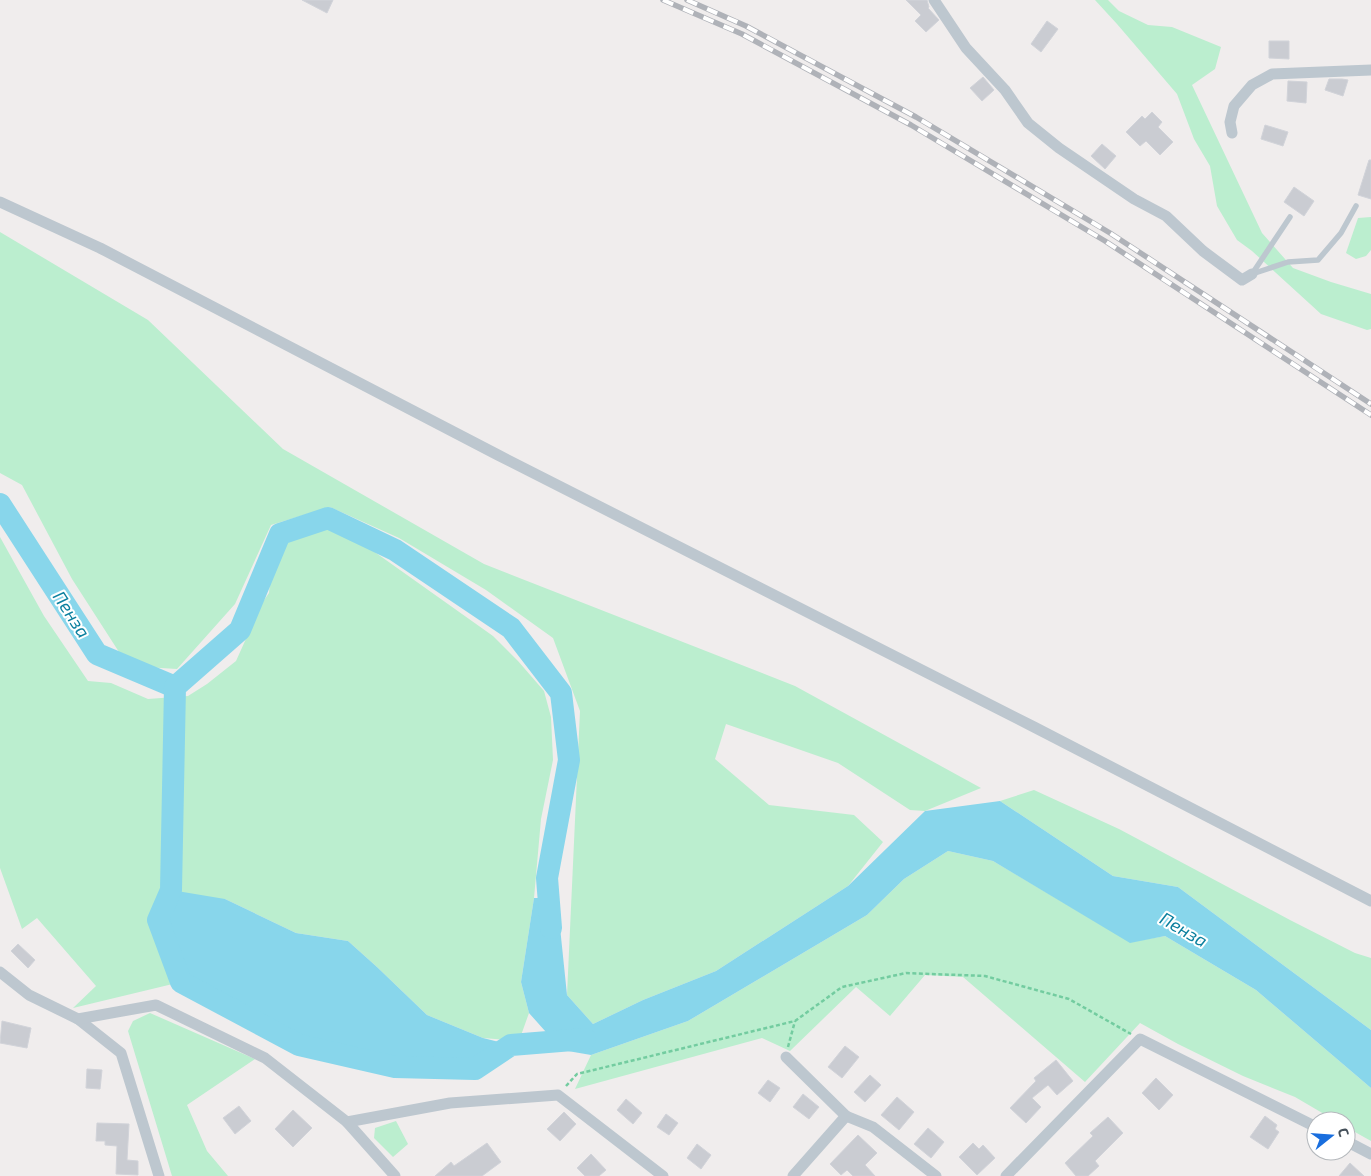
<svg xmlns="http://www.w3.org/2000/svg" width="1371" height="1176" viewBox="0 0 1371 1176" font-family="'Exo 2',sans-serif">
<rect width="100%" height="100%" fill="#f0eded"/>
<g fill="#bbeecf">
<path d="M 1095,0 L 1108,0 L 1119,11 L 1148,25 L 1172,27 L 1221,47 L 1215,69 L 1192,85 L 1262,233 L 1293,268 L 1331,282 L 1371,294 L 1371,329 L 1367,330 L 1321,314 L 1252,251 L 1237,240 L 1217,206 L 1210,166 L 1194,139 L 1177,94 L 1117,24 Z"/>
<path d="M 1371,217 L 1371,250 L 1366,256 L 1356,259 L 1346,253 L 1358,218 Z"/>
<path d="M 0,232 L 148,320 L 283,449 L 484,564 L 795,686 L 981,788 L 925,811 L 910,810 L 838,763 L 726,724 L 715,759 L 769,805 L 854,815 L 883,842 L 848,886 L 716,971 L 643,1000 L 593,1024 L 567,995 L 580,711 L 553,638 L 486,590 L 399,538 L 330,507 L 271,525 L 235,604 L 177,669 L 128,666 L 72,579 L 22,485 L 0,473 Z"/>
<path d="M 313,530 L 337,530 L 369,548 L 493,636 L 518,661 L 544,691 L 551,717 L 553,760 L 541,819 L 534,898 L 521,982 L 529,1013 L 519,1041 L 483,1038 L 427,1015 L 377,967 L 348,941 L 296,933 L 225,899 L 158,920 L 181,982 L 73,1008 L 96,986 L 37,918 L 22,929 L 0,868 L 0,537 L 44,616 L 88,681 L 111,683 L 148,699 L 188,696 L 207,684 L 236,661 L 262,603 L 269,593 L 271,571 L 287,539 Z"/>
<path d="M 1034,790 L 1119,829 L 1290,920 L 1355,953 L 1371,958 L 1371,1030 L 1178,887 L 1113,876 L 1000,801 Z"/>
<path d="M 948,851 L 993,861 L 1130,942 L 1165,936 L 1256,990 L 1371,1088 L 1371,1141 L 1346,1127 L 1346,1121 L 1336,1121 L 1295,1097 L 1243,1076 L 1178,1044 L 1140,1023 L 1085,1082 L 963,977 L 925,975 L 890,1016 L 856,987 L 790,1051 L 762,1038 L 575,1089 L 591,1055 L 688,1021 L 867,915 L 904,879 Z"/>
<path d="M 150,1013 L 255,1059 L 187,1105 L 207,1151 L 228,1176 L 172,1176 L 128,1031 L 133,1021 Z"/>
<path d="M 396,1121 L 408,1144 L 393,1157 L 374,1138 L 375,1128 Z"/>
</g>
<g fill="#88d6eb">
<path d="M 1000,801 L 1113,876 L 1178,887 L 1371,1030 L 1371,1088 L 1256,990 L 1165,936 L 1130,943 L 993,861 L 948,851 L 904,879 L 867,915 L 688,1021 L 591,1055 L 562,1050 L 529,1013 L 521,982 L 534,898 L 557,898 L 567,995 L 593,1024 L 643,1000 L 716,971 L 848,886 L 925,811 Z"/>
<path d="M 171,890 L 225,899 L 296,933 L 348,941 L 377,967 L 427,1015 L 483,1038 L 511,1045 L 475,1069 L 395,1067 L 299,1045 L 181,982 L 158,920 Z"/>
</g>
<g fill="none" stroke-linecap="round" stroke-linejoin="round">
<g stroke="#88d6eb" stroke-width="22">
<path d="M 0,504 L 97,654 L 175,687"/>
<path d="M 551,928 L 547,878 L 569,760 L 561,693 L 511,628 L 395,550 L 328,518 L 280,534 L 240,630 L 175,687 L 171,890 L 158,920 L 181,982 L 299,1045 L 395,1067 L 475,1069 L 511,1045 L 585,1039"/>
</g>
</g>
<g fill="#caccd2" stroke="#d1d3d9">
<path d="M 302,0 L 333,0 L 327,13 Z"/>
<path d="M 906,0 L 927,0 L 929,7 L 928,8 L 939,20 L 926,32 L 915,21 L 921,15 Z"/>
<path d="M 1047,21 L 1058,29 L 1041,52 L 1031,44 Z"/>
<path d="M 1269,41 L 1289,41 L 1289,59 L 1269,58 Z"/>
<path d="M 983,77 L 994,90 L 982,101 L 970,88 Z"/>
<path d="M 1329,79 L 1342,79 L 1348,80 L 1343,96 L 1325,90 Z"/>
<path d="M 1288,81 L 1307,82 L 1306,103 L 1287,101 Z"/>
<path d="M 1152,112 L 1162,122 L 1158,127 L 1173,142 L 1160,155 L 1146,141 L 1140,146 L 1126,132 L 1142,116 L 1145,119 Z"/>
<path d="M 1265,125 L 1288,132 L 1283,146 L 1261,139 Z"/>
<path d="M 1102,144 L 1116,156 L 1105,169 L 1091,156 Z"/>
<path d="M 1369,160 L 1371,160 L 1371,199 L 1358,195 Z"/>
<path d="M 1294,187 L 1314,201 L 1304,216 L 1284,202 Z"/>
<path d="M 18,944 L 35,960 L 28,968 L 11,951 Z"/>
<path d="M 2,1021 L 31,1028 L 27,1048 L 0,1043 Z"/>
<path d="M 845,1046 L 859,1057 L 842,1078 L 828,1067 Z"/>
<path d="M 1056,1060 L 1073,1081 L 1057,1095 L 1048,1085 L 1032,1098 L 1041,1107 L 1026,1123 L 1010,1108 L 1036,1081 L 1034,1078 Z"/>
<path d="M 87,1069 L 102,1070 L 100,1089 L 86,1088 Z"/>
<path d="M 870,1075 L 881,1085 L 865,1102 L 854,1092 Z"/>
<path d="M 1156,1078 L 1173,1095 L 1159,1110 L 1142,1093 Z"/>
<path d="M 768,1080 L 780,1088 L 770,1102 L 758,1093 Z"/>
<path d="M 803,1094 L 819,1107 L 809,1119 L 793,1107 Z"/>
<path d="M 897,1097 L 914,1112 L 899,1130 L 881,1115 Z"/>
<path d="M 626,1099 L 642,1113 L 633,1124 L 617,1110 Z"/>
<path d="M 239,1106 L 251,1121 L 235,1134 L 223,1118 Z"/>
<path d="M 293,1110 L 312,1128 L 293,1147 L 275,1129 Z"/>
<path d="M 564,1112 L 576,1124 L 560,1141 L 547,1129 Z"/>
<path d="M 666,1114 L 678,1123 L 669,1135 L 657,1127 Z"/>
<path d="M 1265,1116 L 1277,1125 L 1275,1129 L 1279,1132 L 1268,1149 L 1250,1137 Z"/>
<path d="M 1108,1117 L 1123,1133 L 1095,1161 L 1099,1166 L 1088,1176 L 1076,1176 L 1065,1163 L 1093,1136 L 1090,1133 Z"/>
<path d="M 97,1123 L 129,1124 L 127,1160 L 138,1161 L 138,1175 L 116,1174 L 117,1146 L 105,1145 L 105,1141 L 96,1141 Z"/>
<path d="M 928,1128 L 944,1142 L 931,1158 L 914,1144 Z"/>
<path d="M 858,1135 L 877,1153 L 865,1165 L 875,1176 L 853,1176 L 847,1170 L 841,1175 L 830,1164 Z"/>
<path d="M 487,1143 L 501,1162 L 482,1176 L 435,1176 L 451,1162 L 454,1166 Z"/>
<path d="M 973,1143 L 979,1149 L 983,1145 L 995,1158 L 977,1175 L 959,1157 Z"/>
<path d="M 697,1144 L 711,1155 L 701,1169 L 687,1158 Z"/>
<path d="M 591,1154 L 606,1170 L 599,1176 L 585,1176 L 577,1168 Z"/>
<path d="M 1350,1163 L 1364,1176 L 1339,1176 Z"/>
</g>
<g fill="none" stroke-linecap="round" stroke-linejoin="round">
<g stroke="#73cca0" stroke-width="2.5" stroke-dasharray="4 2.5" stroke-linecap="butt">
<path d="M 788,1047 L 795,1021"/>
<path d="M 566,1086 L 577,1074 L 795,1021 L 842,987 L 906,973 L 985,976 L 1069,999 L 1131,1034"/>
</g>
<g stroke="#bdc7cf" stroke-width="5.5">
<path d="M 1252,274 L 1288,262 L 1318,260 L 1341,233 L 1356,206"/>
<path d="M 1252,274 L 1290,217"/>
</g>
<g stroke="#bdc7cf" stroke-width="11">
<path d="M 934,0 L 966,48 L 1005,90 L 1028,123 L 1059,148 L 1134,199 L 1166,216 L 1203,251 L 1242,280 L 1252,274"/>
<path d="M 1232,133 L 1230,122 L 1234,106 L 1252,85 L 1272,74 L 1371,70"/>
<path d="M 0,202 L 100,248 L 498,455 L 1034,727 L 1371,901"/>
<path d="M 0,972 L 29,995 L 78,1019 L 121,1053 L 159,1176"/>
<path d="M 78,1019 L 156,1005 L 265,1058 L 347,1122 L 395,1176"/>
<path d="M 786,1057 L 846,1116"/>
<path d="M 347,1122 L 450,1103 L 558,1095 L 663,1176"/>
<path d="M 1346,1141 L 1371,1154"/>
<path d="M 793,1176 L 846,1116 L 873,1127 L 936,1176"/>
<path d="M 1006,1176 L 1140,1039 L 1316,1127"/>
</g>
<g stroke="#afb2b8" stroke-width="5.5">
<g id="rail">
<path d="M 663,0 L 742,34 L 911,125 L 1105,241 L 1371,415"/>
<path d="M 687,0 L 746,26 L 916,117 L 1110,233 L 1371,404"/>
</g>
</g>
<use href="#rail" stroke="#fff" stroke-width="4" stroke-dasharray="11" stroke-linecap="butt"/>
</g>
<g text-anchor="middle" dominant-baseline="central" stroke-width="4" stroke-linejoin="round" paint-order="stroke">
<g font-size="18" font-style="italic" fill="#0c809f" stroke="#fff">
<text transform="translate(72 614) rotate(57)">Пенза</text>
<text transform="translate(1184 929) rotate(30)">Пенза</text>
</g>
</g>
<g transform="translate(1331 1136) rotate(73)"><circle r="24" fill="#ffffff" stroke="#b5b9bd"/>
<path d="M0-4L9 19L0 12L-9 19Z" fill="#196ede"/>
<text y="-8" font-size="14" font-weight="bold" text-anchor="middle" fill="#45505a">С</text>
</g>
</svg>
